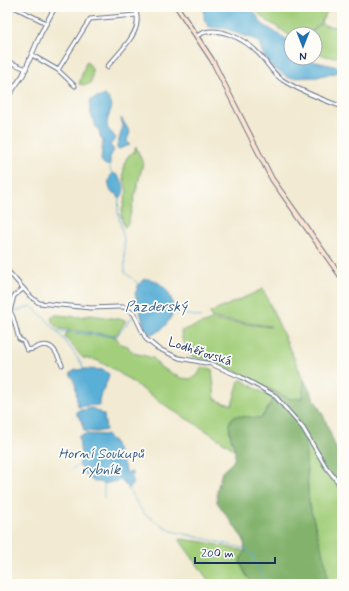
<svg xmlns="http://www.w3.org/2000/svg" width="349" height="591" viewBox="0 0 349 591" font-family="Mynerve,sans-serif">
<rect width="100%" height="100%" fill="#fdfcf7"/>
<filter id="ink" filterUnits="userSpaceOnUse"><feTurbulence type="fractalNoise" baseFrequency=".025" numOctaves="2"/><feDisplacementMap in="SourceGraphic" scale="8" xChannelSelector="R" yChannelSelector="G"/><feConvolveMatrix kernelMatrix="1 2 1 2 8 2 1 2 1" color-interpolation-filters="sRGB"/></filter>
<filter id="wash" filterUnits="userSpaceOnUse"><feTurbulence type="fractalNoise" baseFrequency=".012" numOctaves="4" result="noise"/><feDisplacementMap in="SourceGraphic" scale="16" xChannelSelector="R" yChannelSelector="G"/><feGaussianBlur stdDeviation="0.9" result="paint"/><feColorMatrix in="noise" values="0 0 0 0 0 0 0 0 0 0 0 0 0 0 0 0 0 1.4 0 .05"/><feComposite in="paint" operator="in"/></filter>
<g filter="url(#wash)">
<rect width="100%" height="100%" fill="#f2ead2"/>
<g fill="#a3cf7c" stroke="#5f7f6d">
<path d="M 253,7 L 330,7 L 321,22 L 323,25 L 335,27 L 342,24 L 342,54 C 335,60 322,56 315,51 L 315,34 L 310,34 L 320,25 L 320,23 L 309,34 L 291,34 L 291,37 C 279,26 262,21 253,7 Z"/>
<path d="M 86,62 C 95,67 92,75 91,83 L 86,85 L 79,84 Z"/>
<path d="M 136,147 L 143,163 L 128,224 L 126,226 L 124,227 L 121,215 L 127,191 L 123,174 L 126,159 L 129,155 L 134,152 Z"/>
<path d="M 263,289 L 302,376 L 304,382 L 302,398 L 291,399 L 255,382 L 238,372 L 205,359 L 191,356 L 182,339 L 181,331 L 212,320 L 270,327 L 271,326 L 212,318 L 210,313 Z"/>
<path d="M 57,315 L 79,317 L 91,315 L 125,320 L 125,322 L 117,334 L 114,335 L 60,329 C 55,326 50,322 52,316 Z"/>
<path d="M 67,332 L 116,337 L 120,344 L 128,346 L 130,350 L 134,353 L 153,358 L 160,367 L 181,378 L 190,379 L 197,376 L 202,367 L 212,369 L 215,399 L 218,400 L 218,401 L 232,405 L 239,381 L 242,380 L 273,399 L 261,418 C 244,419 225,407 230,435 C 231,440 234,445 235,450 L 196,424 L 178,414 L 115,370 L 96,360 L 83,358 L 65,337 Z"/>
<path d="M 306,439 L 326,471 L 342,491 L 342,581 L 341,584 L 285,584 L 287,580 L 309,578 L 325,579 L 328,576 L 309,503 L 304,441 Z"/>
<path d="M 179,539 L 204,542 L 244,551 L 245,552 C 244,554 242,556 241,558 C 238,565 249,579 253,584 L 211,584 Z"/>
</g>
<path fill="#82b26c" stroke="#4e7065" d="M 302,376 L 324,417 L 342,464 L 342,491 L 326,471 L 307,441 L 305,440 L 309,503 L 326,565 L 327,578 L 288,580 L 285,584 L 253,584 L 246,575 L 240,562 L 241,558 L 245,552 L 244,540 L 217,502 L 217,490 L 222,472 L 233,462 L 235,457 L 235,448 L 231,438 L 229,424 L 233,417 L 237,416 L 262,418 L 273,399 L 265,393 L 268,389 L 291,399 L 302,398 L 304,382 Z"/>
<g fill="#5aafd6" stroke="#3a6f9a">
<path d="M 204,7 L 251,7 L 262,24 L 291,42 L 291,58 L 306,58 L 312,61 L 342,68 L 342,71 C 334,74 325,74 318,77 L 289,78 L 272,67 L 263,54 L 259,43 L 252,38 L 241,35 L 227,29 L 209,27 L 204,19 Z"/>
<path d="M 105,95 L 109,99 L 112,106 L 108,117 L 107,124 L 108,129 L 116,138 L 110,145 L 114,150 L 110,157 L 110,165 L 109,166 L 104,164 L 101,160 L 103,141 L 100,136 L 99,130 L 96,128 C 95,122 84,103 93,99 C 97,97 101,98 105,95 Z"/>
<path d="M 121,118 L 130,132 L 127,140 L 128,143 L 130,145 L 119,149 L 117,148 L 117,146 L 123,126 Z"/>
<path d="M 113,173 C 123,177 127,189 121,197 L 119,198 L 116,193 L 112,193 C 108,187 107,179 113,173 Z"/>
<path d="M 145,279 C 160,278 175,296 173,311 C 171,320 161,334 150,334 L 145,329 L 135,294 L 139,284 Z"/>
<path d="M 86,369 L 104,370 L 109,374 C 108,385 97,395 99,406 L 92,405 L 78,407 L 78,406 C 75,394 78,383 70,374 L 75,370 Z"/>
<path d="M 92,408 L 104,415 L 106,430 L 97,432 L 84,431 L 81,420 L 77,415 L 77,411 Z"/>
<path d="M 86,434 L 107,435 L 110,440 L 113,440 L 127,473 L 132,472 L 132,484 L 129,489 L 121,480 L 104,484 C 100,481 96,483 92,480 C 86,477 83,470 79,465 C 83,455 79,447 79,436 Z"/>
</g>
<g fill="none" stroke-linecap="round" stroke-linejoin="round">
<g stroke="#5aafd6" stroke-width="1">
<path d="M 109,166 L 112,174"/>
<path d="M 119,198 L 118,212 L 124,240 L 125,273 L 132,278"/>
<path d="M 134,280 L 139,284"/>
<path d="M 7,309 L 9,309 L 18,311 L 31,306 L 46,319 L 63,338 L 82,364 L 83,370"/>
<path d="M 172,312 L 201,317"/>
<path d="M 57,331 L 117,336 L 133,316"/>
<path d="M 72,469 L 79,465"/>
<path d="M 104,484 L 104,498"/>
<path d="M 127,487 L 144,514 L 172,531 L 247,549 L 253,556 L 265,584"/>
</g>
</g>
</g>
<g filter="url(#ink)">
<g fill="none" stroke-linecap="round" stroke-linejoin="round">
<g stroke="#667087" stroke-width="5">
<g id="minor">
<path d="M 14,7 L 46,23"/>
<path d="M 197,36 C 215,23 245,39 259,54 C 268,63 272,74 284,81 C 302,92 322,99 342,107"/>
<path d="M 32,55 L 58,70 L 90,19 L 136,15"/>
<path d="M 7,61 L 26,69"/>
<path d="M 107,67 C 116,56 136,37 137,23 C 138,18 136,12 136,7"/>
<path d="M 58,70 L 75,86"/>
<path d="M 7,270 L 30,296 L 39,303 L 91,308 L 118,307 L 124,307 L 134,314 L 146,339 L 157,348 L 179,358 L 211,364 L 241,377 L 274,395 L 303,428 L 326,467 L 342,487"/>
<path d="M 10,311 L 13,317 L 19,339 L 23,341 L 27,350 C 32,350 35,348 40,346 C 54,342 57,355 62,365"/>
<path d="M 7,313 L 10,311 L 14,296 L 23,289"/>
</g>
</g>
<g stroke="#667087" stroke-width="5.5">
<path id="tertiary" d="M 7,98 L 23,75 L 41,33 L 55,7"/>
</g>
<g stroke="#667087" stroke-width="6">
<path id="secondary" d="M 177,7 L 212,60 L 272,179 L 342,278"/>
</g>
<use href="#minor" stroke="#fff" stroke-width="3"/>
<use href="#tertiary" stroke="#fff" stroke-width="3.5"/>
<use href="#secondary" stroke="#fde4d0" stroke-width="4"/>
</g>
</g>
<g text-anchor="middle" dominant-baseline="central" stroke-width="3.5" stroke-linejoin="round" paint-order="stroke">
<g font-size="13" fill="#1b2f5e" stroke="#fdfcf7">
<text transform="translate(200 352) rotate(18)">Lodhéřovská</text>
</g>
<g font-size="14" font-style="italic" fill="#315c88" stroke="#fdfcf7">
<text x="156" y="307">Pazderský</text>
<text x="101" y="454">Horní Soukupů<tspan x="101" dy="16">rybník</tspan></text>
</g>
</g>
<rect width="349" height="591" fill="none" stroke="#fdfcf7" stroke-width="24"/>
<g transform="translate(303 46) rotate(180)"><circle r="19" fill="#fdfcf7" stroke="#a3aaba"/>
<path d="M0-3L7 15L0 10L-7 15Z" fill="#1f6fb2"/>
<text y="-6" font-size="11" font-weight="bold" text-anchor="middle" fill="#1b2f5e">N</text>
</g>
<path d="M195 557v6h80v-6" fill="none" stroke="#1b2f5e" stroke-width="2"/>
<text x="201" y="557" font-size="12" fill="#1b2f5e" stroke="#fdfcf7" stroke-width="3" paint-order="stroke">200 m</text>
</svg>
